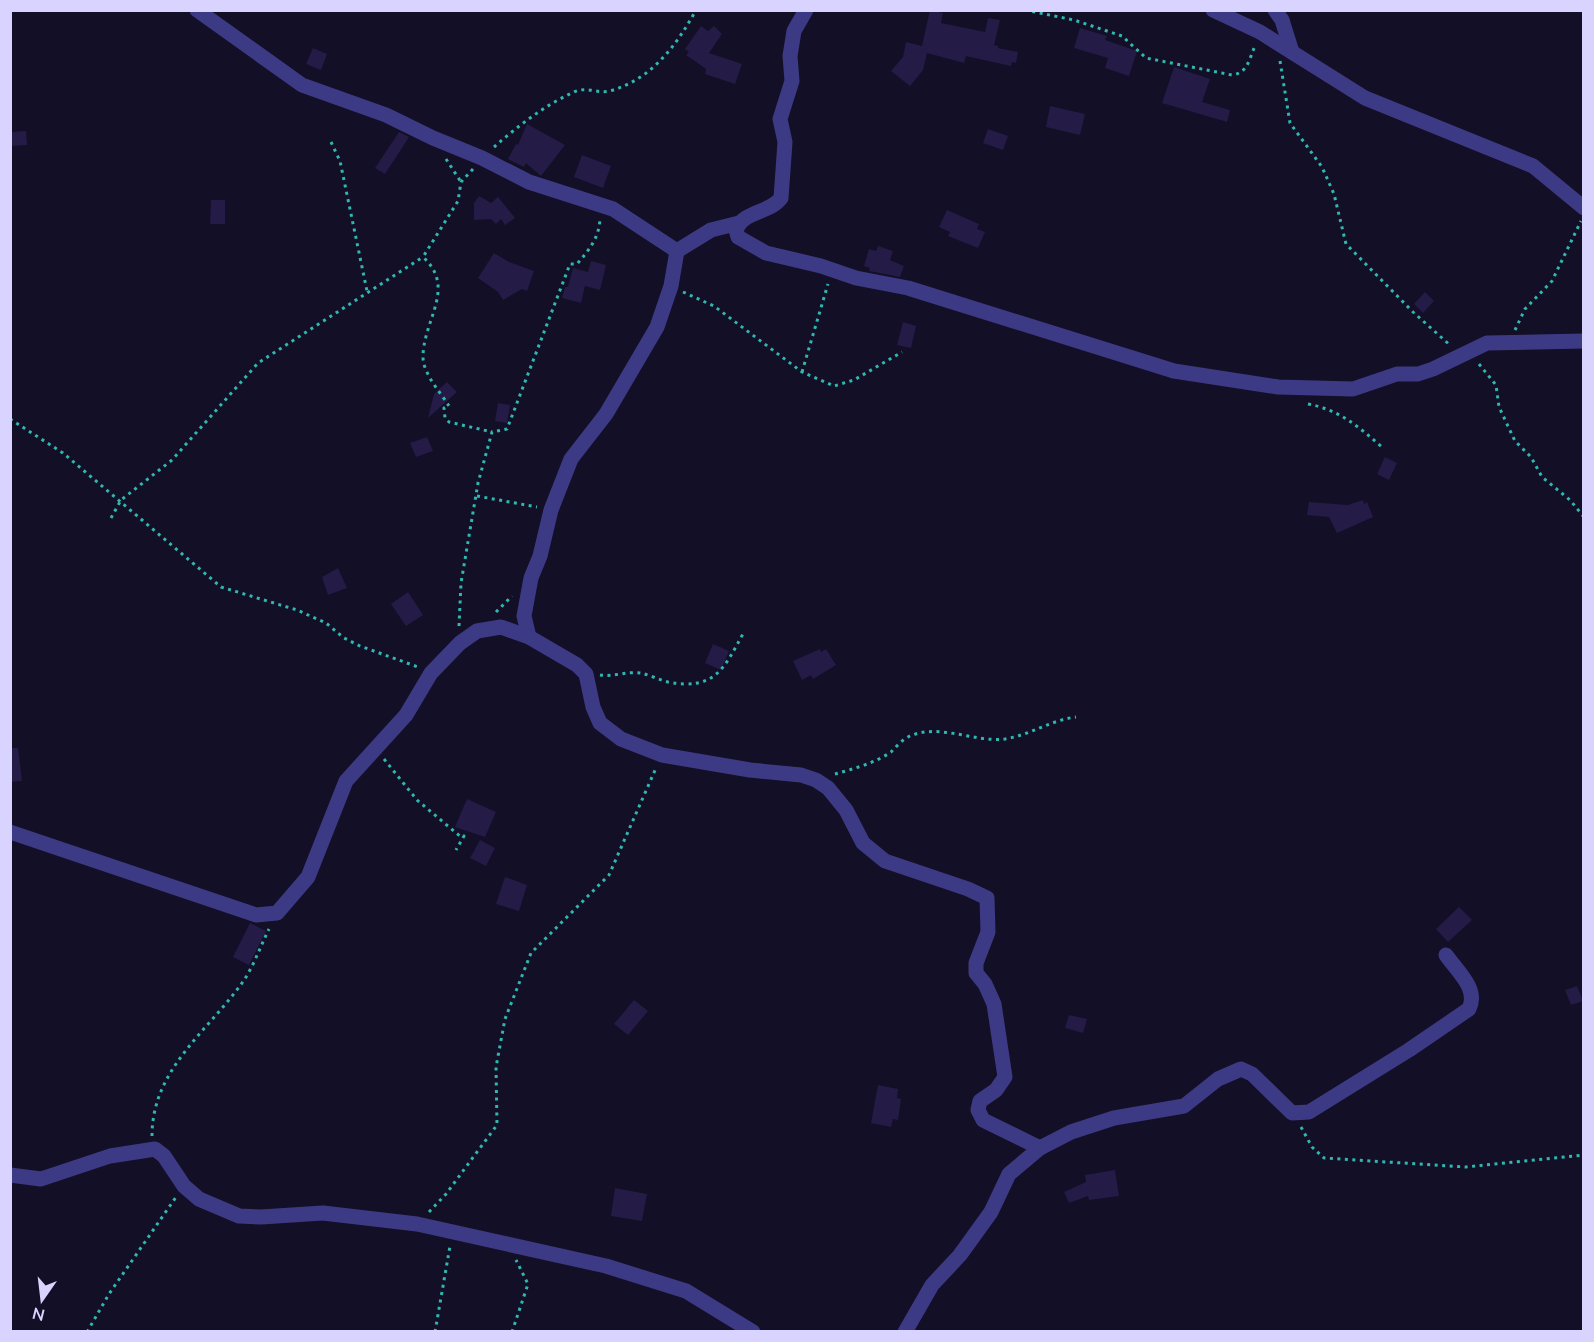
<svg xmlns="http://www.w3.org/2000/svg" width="1594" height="1342" viewBox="0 0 1594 1342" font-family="Mulish,sans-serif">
<rect width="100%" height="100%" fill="#130f26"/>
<g fill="#241b47">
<path d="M 930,10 L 943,13 L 941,23 L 985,32 L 988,18 L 1000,20 L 994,45 L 998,46 L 998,48 L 1018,52 L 1016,63 L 1012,62 L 1011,66 L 966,56 L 964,63 L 927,53 L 923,70 L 910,86 L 891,71 L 903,57 L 906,42 L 922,46 Z"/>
<path d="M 701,26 L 708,31 L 714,26 L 722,34 L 709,53 L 742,64 L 735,84 L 705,74 L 706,69 L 686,55 L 689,52 L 685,49 Z"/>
<path d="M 1080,28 L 1107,36 L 1105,40 L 1137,51 L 1129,76 L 1105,68 L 1108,58 L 1074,48 Z"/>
<path d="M 313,48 L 327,54 L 321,70 L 306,64 Z"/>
<path d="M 1174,67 L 1210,79 L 1202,102 L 1230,110 L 1227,122 L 1162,103 Z"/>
<path d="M 1050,106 L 1085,114 L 1080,135 L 1046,127 Z"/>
<path d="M 527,124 L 565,145 L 541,176 L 526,163 L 524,167 L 508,159 L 516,144 L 518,145 Z"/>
<path d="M 988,129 L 1008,136 L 1003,150 L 983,143 Z"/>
<path d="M 26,131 L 27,145 L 10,146 L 10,132 Z"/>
<path d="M 399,132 L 409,137 L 385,174 L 375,168 Z"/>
<path d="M 582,155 L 611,166 L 603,188 L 574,177 Z"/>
<path d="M 479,196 L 491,203 L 498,197 L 515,218 L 505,225 L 501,219 L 496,224 L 491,219 L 474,220 L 474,203 Z"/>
<path d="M 211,200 L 225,200 L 225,224 L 210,224 Z"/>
<path d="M 947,210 L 979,224 L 977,229 L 985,232 L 978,248 L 948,236 L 950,232 L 939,227 Z"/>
<path d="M 878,246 L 893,251 L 890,260 L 904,266 L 900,277 L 869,271 L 870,268 L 864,266 L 869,249 L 876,251 Z"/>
<path d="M 494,253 L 509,262 L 534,271 L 527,291 L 522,289 L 503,300 L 498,292 L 478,278 Z"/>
<path d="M 591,261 L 606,265 L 600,290 L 585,286 L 581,303 L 562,298 L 565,287 L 568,287 L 573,268 L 588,272 Z"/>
<path d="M 1425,292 L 1434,301 L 1423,313 L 1414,304 Z"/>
<path d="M 903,322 L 916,326 L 911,348 L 897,345 Z"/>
<path d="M 447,382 L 457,392 L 428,418 L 434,394 Z"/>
<path d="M 498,403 L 510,405 L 507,423 L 495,421 Z"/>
<path d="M 427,437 L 433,451 L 416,457 L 410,443 Z"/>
<path d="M 1385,457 L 1397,463 L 1389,480 L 1377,474 Z"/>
<path d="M 1363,500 L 1364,504 L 1367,502 L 1373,517 L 1337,533 L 1329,517 L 1307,515 L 1309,502 L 1348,505 Z"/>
<path d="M 338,568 L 347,588 L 328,595 L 322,577 Z"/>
<path d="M 408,592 L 423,615 L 406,626 L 391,604 Z"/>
<path d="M 713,644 L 729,651 L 721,670 L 705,663 Z"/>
<path d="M 820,649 L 821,652 L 826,649 L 836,665 L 813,679 L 811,675 L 802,680 L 793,661 Z"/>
<path d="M 10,748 L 18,748 L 22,781 L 10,782 Z"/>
<path d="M 467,799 L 496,812 L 485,837 L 455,827 Z"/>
<path d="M 480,840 L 495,848 L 486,866 L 470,858 Z"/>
<path d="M 505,877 L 527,885 L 519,911 L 496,904 Z"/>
<path d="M 1459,907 L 1472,920 L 1448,942 L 1436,929 Z"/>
<path d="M 250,923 L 266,931 L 249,965 L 233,957 Z"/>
<path d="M 1577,986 L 1583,1001 L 1571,1005 L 1565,990 Z"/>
<path d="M 634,1000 L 648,1011 L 628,1035 L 614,1024 Z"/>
<path d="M 1069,1015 L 1087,1019 L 1083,1033 L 1065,1028 Z"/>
<path d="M 878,1085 L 898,1089 L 897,1098 L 901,1099 L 898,1120 L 893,1119 L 891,1127 L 871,1123 Z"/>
<path d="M 1115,1170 L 1119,1196 L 1089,1200 L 1088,1196 L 1069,1203 L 1064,1192 L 1086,1182 L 1085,1175 Z"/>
<path d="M 615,1188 L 647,1194 L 642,1221 L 611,1216 Z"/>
</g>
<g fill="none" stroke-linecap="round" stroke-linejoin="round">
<g stroke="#2fb8b0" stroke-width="3" stroke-dasharray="3 4.5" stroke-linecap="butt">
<path d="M 1025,10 L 1074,20 L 1122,36 L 1146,58 L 1232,75 C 1248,73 1249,59 1255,46"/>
<path d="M 1280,61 L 1290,123 L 1322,167 L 1334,194 L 1346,244 L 1413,312 L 1451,346"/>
<path d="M 331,142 L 340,161 L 367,291"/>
<path d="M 494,147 C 518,126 545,105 574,92 C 586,86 598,94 610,91 C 652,79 676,46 696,10"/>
<path d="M 446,159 L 461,182"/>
<path d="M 473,169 L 461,182 L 458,201 L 423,257 C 457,288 423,320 423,357 C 423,374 441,393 449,406 L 444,408 L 445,418 L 449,422 L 492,432"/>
<path d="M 683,292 L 714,306 L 802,372 L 834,386 L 854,380 L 902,352"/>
<path d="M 1515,330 L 1525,309 L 1552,281 L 1581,221"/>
<path d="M 1479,364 L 1496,385 L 1499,407 L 1515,441 L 1531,457 L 1542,477 L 1570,500 L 1584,517"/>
<path d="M 802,372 L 828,284"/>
<path d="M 1308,404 C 1340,410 1359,427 1383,448"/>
<path d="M 10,419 L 63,453 L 221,587 L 297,610 L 326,623 L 344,638 L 360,646 L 418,667"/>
<path d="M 477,496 L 537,507"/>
<path d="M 111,518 L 121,500 L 172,460 L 258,363 L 423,257"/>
<path d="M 496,612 L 512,596"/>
<path d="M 459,626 L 461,583 L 478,483 L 492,432 L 507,429 L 570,264 L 577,264 C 589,250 599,238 600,219"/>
<path d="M 600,675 C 613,677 628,671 641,673 C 650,675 659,680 668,682 C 716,691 724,668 744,632"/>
<path d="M 384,759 L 417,800 L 461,837 L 464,836 L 456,850"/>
<path d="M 835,774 C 853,769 875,763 891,752 C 896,747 902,740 908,737 C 937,722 975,743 1005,739 C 1030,735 1051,720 1076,717"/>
<path d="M 1301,1127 L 1312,1147 L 1324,1158 L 1466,1167 L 1584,1155"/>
<path d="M 152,1136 C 152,1070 206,1033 242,983 C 253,968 260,947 269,929"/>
<path d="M 429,1212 L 446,1194 L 497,1125 L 496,1067 L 505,1019 L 531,953 L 609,875 L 656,768"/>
<path d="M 87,1332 L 109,1294 L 176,1197"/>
<path d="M 435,1332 L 450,1246"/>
<path d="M 512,1332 L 528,1284 L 516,1260"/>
</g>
<g stroke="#3d3a85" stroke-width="15">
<path d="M 197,10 L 302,85 L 386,115 L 433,138 L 482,158 L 529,182 L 613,209 L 677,251"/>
<path d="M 806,10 L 794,31 L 790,56 L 792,81 L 780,119 L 785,142 L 781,198 C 769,214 744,210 736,230 L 738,237 L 766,253 L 821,266 L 856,278 L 908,288 L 1174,371 L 1278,387 L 1353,389 L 1397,374 L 1418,374 L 1433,369 L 1487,343 L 1584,341"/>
<path d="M 1213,10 L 1260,32 L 1365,98 L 1533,166 L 1584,208"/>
<path d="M 1275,10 L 1282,20 L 1292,52"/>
<path d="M 739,223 L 711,230 L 677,251 L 671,286 L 657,327 L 606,414 L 571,459 L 551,510 L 540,556 L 531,578 L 524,616 L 529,637 L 577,665 L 586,674 L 593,707 L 600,723 L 621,739 L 662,755 L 750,770 L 801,775 L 816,780 L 828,788 L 846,810 L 863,843 L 885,861 L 968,889 L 987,898 L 988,932 L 976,963 L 976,973 L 985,984 L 994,1004 L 1005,1077 L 996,1090 L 980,1101 L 978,1110 L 983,1120 L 1040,1148"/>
<path d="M 10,832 L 256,915 L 277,913 L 308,877 L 346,781 L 406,715 L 431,673 L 460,643 L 477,631 L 501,627 L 529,637"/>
<path d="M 10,1175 L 41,1179 L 110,1156 L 155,1149 L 164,1156 L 184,1186 L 199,1199 L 239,1216 L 261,1217 L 323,1213 L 417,1224 L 606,1266 L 686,1291 L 753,1332"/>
<path d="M 905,1332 L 932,1285 L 960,1255 L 991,1212 L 1009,1174 L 1040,1148 L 1071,1132 L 1114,1118 L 1184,1106 L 1218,1079 L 1241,1069 L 1252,1074 L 1292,1113 L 1309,1112 L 1409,1050 L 1469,1009 C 1479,989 1457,971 1446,955"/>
</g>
</g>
<rect width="1594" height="1342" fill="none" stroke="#d9d4ff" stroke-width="24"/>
<g transform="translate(42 1300) rotate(194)" stroke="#130f26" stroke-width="4.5" paint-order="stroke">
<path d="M0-4.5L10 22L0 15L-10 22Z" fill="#d9d4ff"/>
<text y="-9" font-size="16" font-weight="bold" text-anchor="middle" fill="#d9d4ff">N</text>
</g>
</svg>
